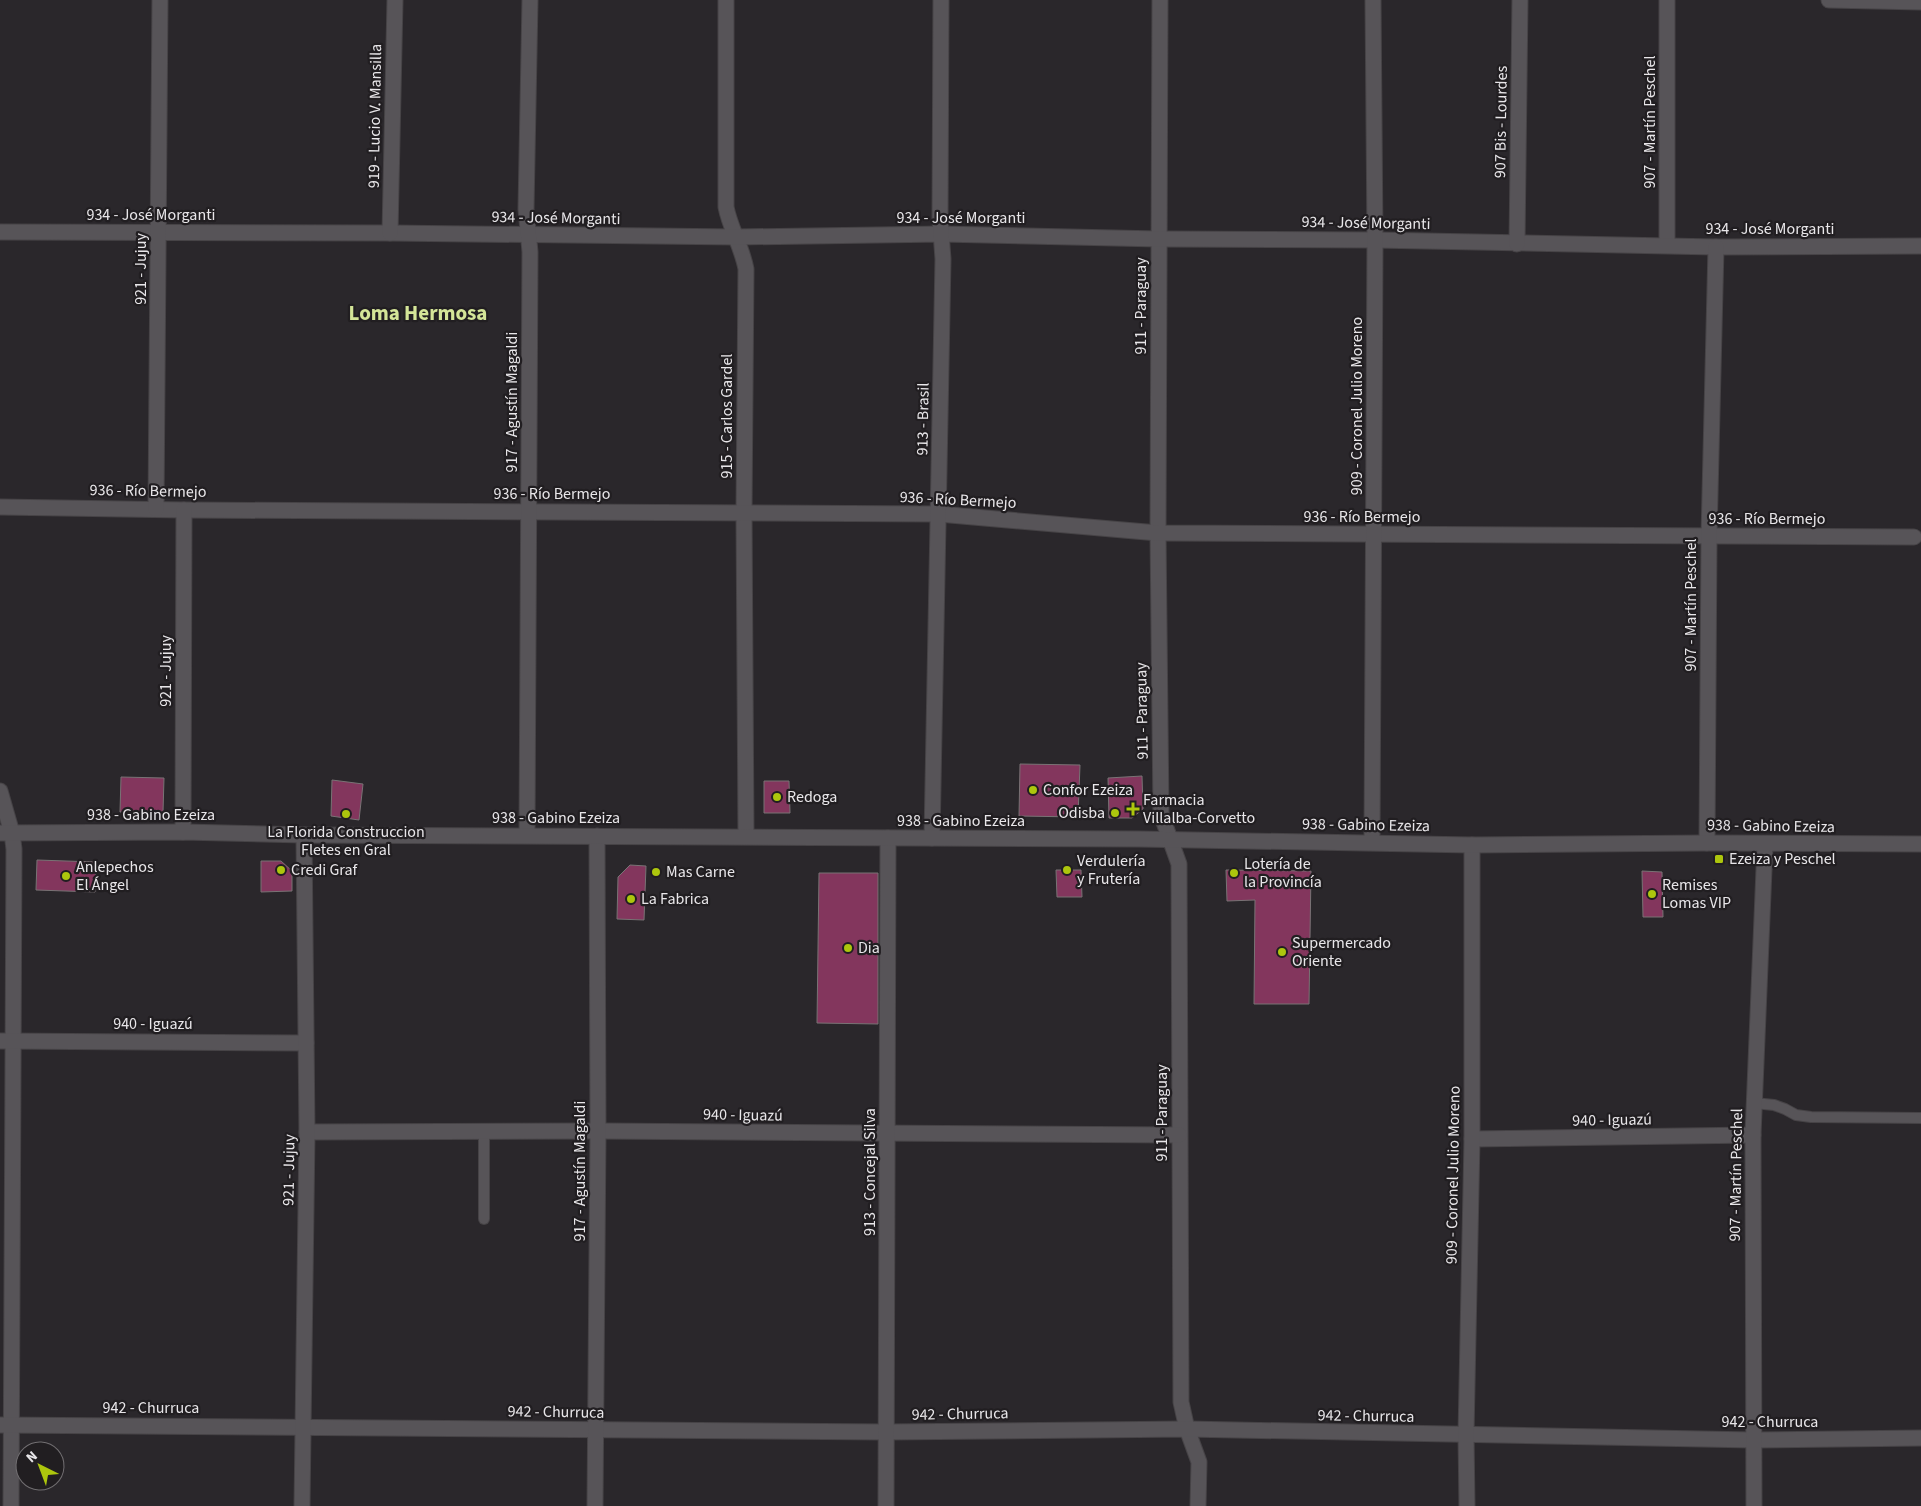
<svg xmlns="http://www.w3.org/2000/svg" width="1921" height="1506" viewBox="0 0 1921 1506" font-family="'Source Sans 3',sans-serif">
<rect width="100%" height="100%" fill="#2a272b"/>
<g fill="#83365d" stroke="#797375">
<path d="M 1020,764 L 1080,765 L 1078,817 L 1019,816 Z"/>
<path d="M 1142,776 L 1143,809 L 1132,818 L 1109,818 L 1108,778 Z"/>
<path d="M 121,777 L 164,778 L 163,812 L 120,812 Z"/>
<path d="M 332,780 L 363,784 L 359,820 L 331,816 Z"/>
<path d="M 764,781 L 789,781 L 790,813 L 764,813 Z"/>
<path d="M 37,860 L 96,862 L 95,892 L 36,890 Z"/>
<path d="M 261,861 L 281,861 L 292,871 L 292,891 L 261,892 Z"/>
<path d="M 630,865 L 646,866 L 644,920 L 617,919 L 618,877 Z"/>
<path d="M 1056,870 L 1081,870 L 1082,897 L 1057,897 Z"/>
<path d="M 1226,870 L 1311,871 L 1309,1004 L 1254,1004 L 1255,900 L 1227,901 Z"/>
<path d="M 1642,871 L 1662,872 L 1663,917 L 1643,917 Z"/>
<path d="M 819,873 L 878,873 L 878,1024 L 817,1023 Z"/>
</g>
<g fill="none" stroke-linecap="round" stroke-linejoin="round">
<g stroke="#464346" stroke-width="12">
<g id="lane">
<path d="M 1754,1103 L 1774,1105 L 1785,1109 L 1796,1115 L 1811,1117 L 1921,1118"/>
<path d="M 484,1131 L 484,1219"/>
</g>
</g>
<g stroke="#464346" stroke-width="17">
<g id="street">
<path d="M 726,0 L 726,207 C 730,228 742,247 746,269 L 744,512 L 746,836"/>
<path d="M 1160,0 L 1158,533 L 1161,814 L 1179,864 L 1181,1402 L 1187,1429 L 1199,1462 L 1198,1506"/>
<path d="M 1667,0 L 1667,245"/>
<path d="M 1829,0 L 1921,2"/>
<path d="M 0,232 L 390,233 L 737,237 L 942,234 L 1159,239 L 1375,240 L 1716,247 L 1921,246"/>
<path d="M 390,233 L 395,0"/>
<path d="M 1517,244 L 1520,0"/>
<path d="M 0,507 L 184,510 L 939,514 L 1158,533 L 1914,537"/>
<path d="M 156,509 L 160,0"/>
<path d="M 0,791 L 12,833 L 14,849 L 11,1506"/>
<path d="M 183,832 L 184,510"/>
<path d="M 527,835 L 530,252 L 526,209 L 530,0"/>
<path d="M 932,838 L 943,259 L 940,219 L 941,0"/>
<path d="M 1372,842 L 1375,240 L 1373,0"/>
<path d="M 1707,843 L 1709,536 L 1716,247"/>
<path d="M 0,1041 L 306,1043"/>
<path d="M 307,1132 L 598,1131 L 1179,1135"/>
<path d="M 1472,1139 L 1753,1135"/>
<path d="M 0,1425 L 886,1432 L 1187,1429 L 1753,1440 L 1921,1438"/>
<path d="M 302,1506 L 307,1132 L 304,835"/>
<path d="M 595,1506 L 598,1131 L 597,836"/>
<path d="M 886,1506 L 888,838"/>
<path d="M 1467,1506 L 1466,1435 L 1472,1139 L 1472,845"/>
<path d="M 1754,1506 L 1753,1135 L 1765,845"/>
</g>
</g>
<g stroke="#464346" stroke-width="17">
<path id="secondary" d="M 0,833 L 183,832 L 304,835 L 1138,839 L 1472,845 L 1707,843 L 1921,844"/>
</g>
<use href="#lane" stroke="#575458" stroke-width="10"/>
<use href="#street" stroke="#575458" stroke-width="15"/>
<use href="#secondary" stroke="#575458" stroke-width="15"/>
</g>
<g fill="#adc60d" stroke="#211e21" stroke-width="2">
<circle cx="1033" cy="790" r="5"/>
<circle cx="777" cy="797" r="5"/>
<path d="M1130.5 801.5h5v5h5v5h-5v5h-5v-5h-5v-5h5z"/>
<circle cx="1115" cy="813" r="5"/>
<circle cx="346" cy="814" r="5"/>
<rect x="1714" y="854" width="10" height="10" rx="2.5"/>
<circle cx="281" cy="870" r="5"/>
<circle cx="1067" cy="870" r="5"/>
<circle cx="656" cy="872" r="5"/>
<circle cx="1234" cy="873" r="5"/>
<circle cx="66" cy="876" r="5"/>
<circle cx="1652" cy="894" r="5"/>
<circle cx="631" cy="899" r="5"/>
<circle cx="848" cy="948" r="5"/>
<circle cx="1282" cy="952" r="5"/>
</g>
<g text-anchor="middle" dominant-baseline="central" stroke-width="4.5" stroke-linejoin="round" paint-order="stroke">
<g font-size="16" fill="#e8e6e9" stroke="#211e21">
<text transform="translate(375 116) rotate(-89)">919 - Lucio V. Mansilla</text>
<text transform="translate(1501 122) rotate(-89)">907 Bis - Lourdes</text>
<text transform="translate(1650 122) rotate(-90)">907 - Martín Peschel</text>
<text x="151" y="215">934 - José Morganti</text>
<text transform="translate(556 218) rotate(1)">934 - José Morganti</text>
<text x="961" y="218">934 - José Morganti</text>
<text transform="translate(1366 223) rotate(1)">934 - José Morganti</text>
<text x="1770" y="229">934 - José Morganti</text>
<text transform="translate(141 269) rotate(-90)">921 - Jujuy</text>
<text transform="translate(1141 306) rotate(-90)">911 - Paraguay</text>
<text transform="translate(512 402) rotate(-90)">917 - Agustín Magaldi</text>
<text transform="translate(1357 406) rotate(-90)">909 - Coronel Julio Moreno</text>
<text transform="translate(727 416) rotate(-90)">915 - Carlos Gardel</text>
<text transform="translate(923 419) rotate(-89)">913 - Brasil</text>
<text transform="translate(148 491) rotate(1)">936 - Río Bermejo</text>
<text x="552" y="494">936 - Río Bermejo</text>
<text transform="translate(958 500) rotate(3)">936 - Río Bermejo</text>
<text x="1362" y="517">936 - Río Bermejo</text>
<text x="1767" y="519">936 - Río Bermejo</text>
<text transform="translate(1691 605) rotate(-90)">907 - Martín Peschel</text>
<text transform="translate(166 671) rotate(-90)">921 - Jujuy</text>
<text transform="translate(1142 711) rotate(-91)">911 - Paraguay</text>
<text x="151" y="815">938 - Gabino Ezeiza</text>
<text x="556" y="818">938 - Gabino Ezeiza</text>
<text x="961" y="821">938 - Gabino Ezeiza</text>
<text transform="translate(1366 825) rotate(1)">938 - Gabino Ezeiza</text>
<text transform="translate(1771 826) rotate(1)">938 - Gabino Ezeiza</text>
<text x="153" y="1024">940 - Iguazú</text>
<text transform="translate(1162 1113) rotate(-90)">911 - Paraguay</text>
<text transform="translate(743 1115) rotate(1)">940 - Iguazú</text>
<text transform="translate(1612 1120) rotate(-1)">940 - Iguazú</text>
<text transform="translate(289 1170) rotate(-89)">921 - Jujuy</text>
<text transform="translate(580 1171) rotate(-90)">917 - Agustín Magaldi</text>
<text transform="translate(870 1172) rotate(-90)">913 - Concejal Silva</text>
<text transform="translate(1453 1175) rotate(-89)">909 - Coronel Julio Moreno</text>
<text transform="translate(1736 1175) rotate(-89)">907 - Martín Peschel</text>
<text x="151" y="1408">942 - Churruca</text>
<text transform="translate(556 1412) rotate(1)">942 - Churruca</text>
<text transform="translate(960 1414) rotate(-1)">942 - Churruca</text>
<text transform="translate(1366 1416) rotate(1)">942 - Churruca</text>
<text x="1770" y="1422">942 - Churruca</text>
</g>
<g font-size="16" fill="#e8e6e9" stroke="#211e21" text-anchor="start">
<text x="1043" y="790">Confor Ezeiza</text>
<text x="787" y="797">Redoga</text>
<text x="1143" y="800">Farmacia<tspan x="1143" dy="18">Villalba-Corvetto</tspan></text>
<text x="1105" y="813" text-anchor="end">Odisba</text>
<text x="346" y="832" text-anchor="middle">La Florida Construccion<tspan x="346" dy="18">Fletes en Gral</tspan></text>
<text x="1729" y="859">Ezeiza y Peschel</text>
<text x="1077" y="861">Verdulería<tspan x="1077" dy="18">y Frutería</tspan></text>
<text x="1244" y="864">Lotería de<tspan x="1244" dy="18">la Provincía</tspan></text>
<text x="76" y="867">Anlepechos<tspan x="76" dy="18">El Ángel</tspan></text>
<text x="291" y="870">Credi Graf</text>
<text x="666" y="872">Mas Carne</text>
<text x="1662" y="885">Remises<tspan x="1662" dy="18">Lomas VIP</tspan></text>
<text x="641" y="899">La Fabrica</text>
<text x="1292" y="943">Supermercado<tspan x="1292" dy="18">Oriente</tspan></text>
<text x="858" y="948">Dia</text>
</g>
<g font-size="21" font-weight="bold" fill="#d4e598" stroke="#211e21">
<text x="418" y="313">Loma Hermosa</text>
</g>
</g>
<g transform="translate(40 1466) rotate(318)"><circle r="24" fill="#211e21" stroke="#716e71"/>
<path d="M0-4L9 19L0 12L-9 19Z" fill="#adc60d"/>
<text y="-8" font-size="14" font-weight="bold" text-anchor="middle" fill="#e8e6e9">N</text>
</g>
</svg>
